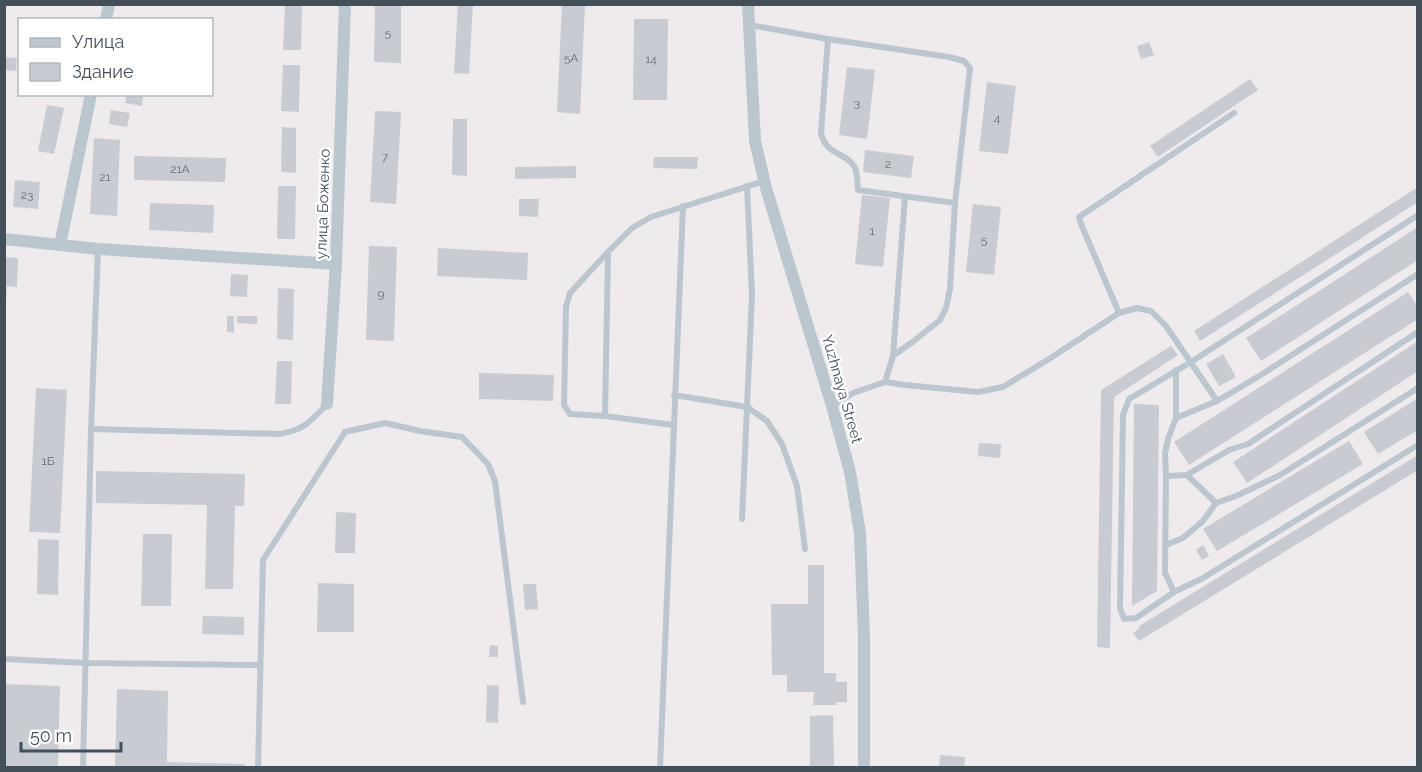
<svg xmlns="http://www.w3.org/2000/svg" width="1422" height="772" viewBox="0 0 1422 772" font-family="Raleway,sans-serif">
<rect width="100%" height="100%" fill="#efebec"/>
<g fill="#c8cbd1">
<path d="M 285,4 L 302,4 L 301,50 L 283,50 Z"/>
<path d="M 375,4 L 401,4 L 401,63 L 374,62 Z"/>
<path d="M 458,4 L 473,4 L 469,74 L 454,73 Z"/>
<path d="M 562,4 L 585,4 L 580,114 L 557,112 Z"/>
<path d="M 634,19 L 668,19 L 667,100 L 633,100 Z"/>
<path d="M 1149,42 L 1154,55 L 1141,59 L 1137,46 Z"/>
<path d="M 4,57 L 17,58 L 16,71 L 4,70 Z"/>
<path d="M 283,65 L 300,65 L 299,112 L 281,111 Z"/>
<path d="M 847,67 L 875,70 L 867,139 L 839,135 Z"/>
<path d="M 1250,79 L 1258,90 L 1158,157 L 1150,146 Z"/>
<path d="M 987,82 L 1016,86 L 1008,154 L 979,151 Z"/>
<path d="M 127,94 L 143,96 L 142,106 L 125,103 Z"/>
<path d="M 47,105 L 64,108 L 54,154 L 38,151 Z"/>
<path d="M 111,110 L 130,113 L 127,127 L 109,124 Z"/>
<path d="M 375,111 L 401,112 L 396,204 L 370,202 Z"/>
<path d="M 453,119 L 467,119 L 467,176 L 452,175 Z"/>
<path d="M 282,127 L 296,128 L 296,173 L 281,172 Z"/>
<path d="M 94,138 L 120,140 L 117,216 L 90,214 Z"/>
<path d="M 865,150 L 914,156 L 911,178 L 863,172 Z"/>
<path d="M 134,156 L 226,158 L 225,182 L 134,180 Z"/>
<path d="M 654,157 L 698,157 L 697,169 L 653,168 Z"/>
<path d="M 576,166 L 576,178 L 515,179 L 515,167 Z"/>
<path d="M 15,180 L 40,182 L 38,209 L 13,207 Z"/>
<path d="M 278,186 L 296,186 L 295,239 L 277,239 Z"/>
<path d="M 1418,187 L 1418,202 L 1200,341 L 1194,331 Z"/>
<path d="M 862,195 L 890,198 L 883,267 L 855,264 Z"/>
<path d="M 519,199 L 539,199 L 538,217 L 519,216 Z"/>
<path d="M 150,203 L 214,205 L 213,233 L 149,230 Z"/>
<path d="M 973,204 L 1001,207 L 994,275 L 966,272 Z"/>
<path d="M 1418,227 L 1418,260 L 1261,361 L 1246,338 Z"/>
<path d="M 369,246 L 397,247 L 394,341 L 366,340 Z"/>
<path d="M 438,248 L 528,253 L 527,280 L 437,276 Z"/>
<path d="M 4,257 L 18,258 L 17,287 L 7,286 L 6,301 L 4,301 Z"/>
<path d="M 231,274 L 248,275 L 247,297 L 230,296 Z"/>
<path d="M 278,288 L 294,289 L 293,340 L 277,339 Z"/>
<path d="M 1408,292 L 1418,307 L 1418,319 L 1189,465 L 1174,442 Z"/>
<path d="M 227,316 L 234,316 L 234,333 L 227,332 Z"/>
<path d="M 237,316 L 257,316 L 257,324 L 237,323 Z"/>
<path d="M 1418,341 L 1418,371 L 1247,483 L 1233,462 Z"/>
<path d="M 1171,346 L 1178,355 L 1114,397 L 1110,648 L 1097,647 L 1101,390 Z"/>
<path d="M 1223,354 L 1236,377 L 1219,386 L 1206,364 Z"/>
<path d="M 277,361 L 292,361 L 291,404 L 275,404 Z"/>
<path d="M 479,373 L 554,375 L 553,401 L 479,399 Z"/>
<path d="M 36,388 L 67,390 L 60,533 L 29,532 Z"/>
<path d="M 1418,398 L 1418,430 L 1378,454 L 1364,432 Z"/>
<path d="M 1134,404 L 1159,405 L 1157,591 L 1132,606 Z"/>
<path d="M 1349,441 L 1363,464 L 1217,551 L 1203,529 Z"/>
<path d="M 979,443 L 1001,444 L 1000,458 L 978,456 Z"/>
<path d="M 1418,455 L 1418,470 L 1139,641 L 1133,633 L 1140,628 L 1139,626 Z"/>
<path d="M 96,471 L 245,474 L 244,506 L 235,506 L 233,589 L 205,589 L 207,505 L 96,503 Z"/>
<path d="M 336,512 L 356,513 L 355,553 L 335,553 Z"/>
<path d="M 143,534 L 172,534 L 171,606 L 141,606 Z"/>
<path d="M 38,539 L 59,540 L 58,595 L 37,594 Z"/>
<path d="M 1203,545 L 1209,556 L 1202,560 L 1196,550 Z"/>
<path d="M 808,565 L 824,565 L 824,673 L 836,673 L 836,682 L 847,682 L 847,702 L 836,702 L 836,705 L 813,705 L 814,692 L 787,692 L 787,675 L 772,675 L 771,604 L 808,604 Z"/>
<path d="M 318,583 L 354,584 L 354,632 L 317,632 Z"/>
<path d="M 523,584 L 536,584 L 538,609 L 525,610 Z"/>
<path d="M 203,616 L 244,617 L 244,635 L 202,634 Z"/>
<path d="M 490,645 L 498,646 L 498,657 L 489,657 Z"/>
<path d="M 4,684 L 60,686 L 58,768 L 4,768 Z"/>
<path d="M 487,685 L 499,686 L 498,723 L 486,722 Z"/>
<path d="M 117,689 L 168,691 L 167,762 L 245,764 L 244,768 L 115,768 Z"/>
<path d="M 833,715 L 834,768 L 810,768 L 810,716 Z"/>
<path d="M 940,755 L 965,757 L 964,768 L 939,768 Z"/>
</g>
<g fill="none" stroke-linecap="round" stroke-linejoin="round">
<g stroke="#bbc7cf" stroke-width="6">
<path d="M 750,25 L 828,39 L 949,57 L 964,61 L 970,68 L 955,203 L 950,289 L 946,308 L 940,320 L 915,340 L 893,356"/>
<path d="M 828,39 L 821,133 C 826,155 845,152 854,166 C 858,173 857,182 858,190 L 955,203"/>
<path d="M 1418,215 L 1191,362 L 1129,399 L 1123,415 L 1120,608 L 1124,619 L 1136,618 L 1174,592 L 1203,578 L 1418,445"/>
<path d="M 1119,313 L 1081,224 L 1079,217 L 1234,113"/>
<path d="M 885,382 L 893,356 L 905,197"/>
<path d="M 674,395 L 747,407 L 767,421 L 782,444 L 797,486 L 805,549"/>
<path d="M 832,406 L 853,393 L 885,382 L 905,385 L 978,392 L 1003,387 L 1049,359 L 1119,313 L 1137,308 L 1151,311 L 1166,326 L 1217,401"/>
<path d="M 605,416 L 608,252"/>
<path d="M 1176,418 L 1176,370"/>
<path d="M 673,425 L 605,416 L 570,414 L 564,405 L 566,307 L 570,293 L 608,252 L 632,228 L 651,217 L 764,181"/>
<path d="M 91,429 L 279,434 C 304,430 310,422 327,404"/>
<path d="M 1187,475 L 1216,503"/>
<path d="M 1166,476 L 1187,475 L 1229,450 L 1248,444 L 1418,332"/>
<path d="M 742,519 L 752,295 L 747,186"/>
<path d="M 1166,545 L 1183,538 L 1203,521 L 1216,503 L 1236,496 L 1280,475 L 1418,388"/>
<path d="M 1174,592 L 1165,573 L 1166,476 L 1165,453 L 1168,439 L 1176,418 L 1217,401 L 1256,378 L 1418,274"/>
<path d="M 4,659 L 86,663 L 260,665"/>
<path d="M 83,768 L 91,429 L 98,249"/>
<path d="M 258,768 L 263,560 L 345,432 L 385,423 L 420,431 L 462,437 L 488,464 L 495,481 L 523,702"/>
<path d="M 660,768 L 683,206"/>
</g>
<g stroke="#bbc7cf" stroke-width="12">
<path d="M 748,4 L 755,141 L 766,188 L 832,406 L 850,472 L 860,533 L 864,636 L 864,768"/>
<path d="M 106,20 L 109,4"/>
<path d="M 4,239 L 98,249 L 336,264"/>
<path d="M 60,245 L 91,94"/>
<path d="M 327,404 L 336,264 L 345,4"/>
</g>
</g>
<g text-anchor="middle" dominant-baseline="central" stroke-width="4.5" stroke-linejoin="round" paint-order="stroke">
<g font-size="12" fill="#646f78">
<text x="388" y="33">5</text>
<text x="571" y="58">5А</text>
<text x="651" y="59">14</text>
<text x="857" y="103">3</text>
<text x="997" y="118">4</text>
<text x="385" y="157">7</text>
<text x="888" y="164">2</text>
<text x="180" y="169">21А</text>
<text x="105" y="177">21</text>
<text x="27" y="195">23</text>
<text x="872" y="231">1</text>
<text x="984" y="240">5</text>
<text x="381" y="294">9</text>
<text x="48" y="461">1Б</text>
</g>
<g font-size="15" fill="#43505a" stroke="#fff">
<text transform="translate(323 204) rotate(-88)">улица Боженко</text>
<text transform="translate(842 389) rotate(74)">Yuzhnaya Street</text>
</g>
</g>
<rect width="1422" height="772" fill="none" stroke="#43505a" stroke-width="12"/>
<rect x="18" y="18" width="195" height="78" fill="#ffffff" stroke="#b4b9bd" stroke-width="1.5"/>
<rect x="30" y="38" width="30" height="9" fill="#bbc7cf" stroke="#b4b9bd" stroke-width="1.5"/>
<text x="72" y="48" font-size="18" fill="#43505a">Улица</text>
<rect x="30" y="63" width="30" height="18" fill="#c8cbd1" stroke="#b4b9bd" stroke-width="1.5"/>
<text x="72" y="78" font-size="18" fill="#43505a">Здание</text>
<path d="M21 742v9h100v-9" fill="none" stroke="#43505a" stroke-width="3"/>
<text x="30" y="742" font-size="18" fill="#43505a" stroke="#ffffff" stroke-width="4.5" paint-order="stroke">50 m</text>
</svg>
